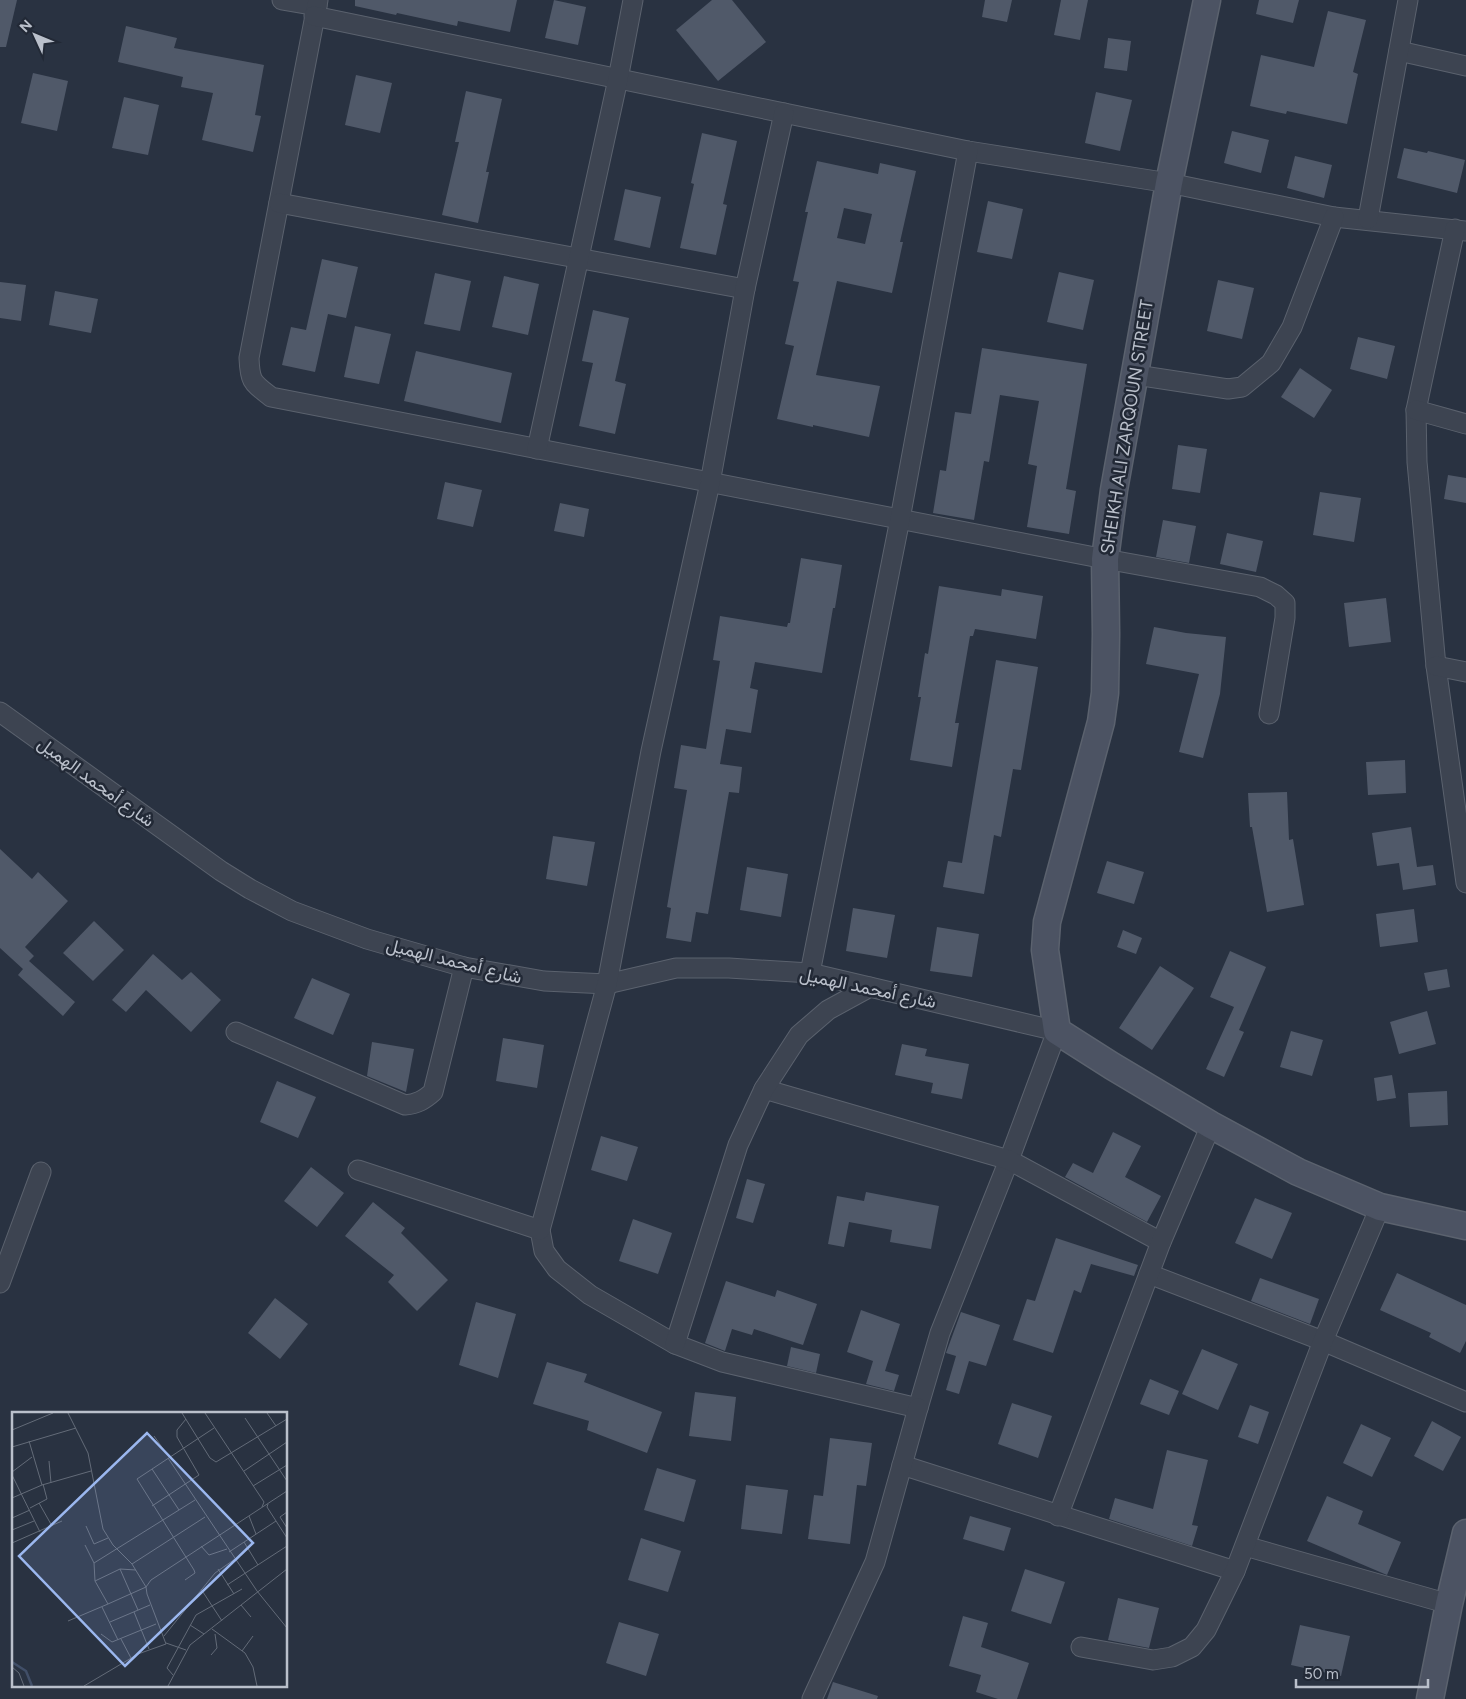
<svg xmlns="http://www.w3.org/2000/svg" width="1466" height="1699" viewBox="0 0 1466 1699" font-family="Figtree,Vazirmatn,sans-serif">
<rect width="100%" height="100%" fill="#293241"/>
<g fill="#505969" fill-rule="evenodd">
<path d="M 0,0 L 17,0 L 6,47 L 0,47 Z"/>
<path d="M 355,0 L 517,0 L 510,32 L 458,21 L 457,26 L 397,13 L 396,15 L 355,6 Z"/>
<path d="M 554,0 L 586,7 L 578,45 L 545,38 Z"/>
<path d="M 712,0 L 732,0 L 766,42 L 718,81 L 676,30 Z"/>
<path d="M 985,0 L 1012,0 L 1007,22 L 982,17 Z"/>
<path d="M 1061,0 L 1088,0 L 1080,40 L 1054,35 Z"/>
<path d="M 1259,0 L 1299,0 L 1293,23 L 1256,14 Z"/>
<path d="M 1328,11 L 1366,20 L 1353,72 L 1358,74 L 1347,124 L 1287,111 L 1286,114 L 1250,106 L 1261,55 L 1314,67 Z"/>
<path d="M 126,26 L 177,38 L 174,48 L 264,65 L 255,115 L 261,116 L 253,152 L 202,140 L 213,93 L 181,87 L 183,77 L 118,62 Z"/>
<path d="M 1108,38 L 1131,41 L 1127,71 L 1104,68 Z"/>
<path d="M 33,73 L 68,81 L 57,131 L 21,123 Z"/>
<path d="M 356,75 L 392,83 L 380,133 L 345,125 Z"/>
<path d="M 466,91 L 502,99 L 486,172 L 489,172 L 478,223 L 442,215 L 459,142 L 455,142 Z"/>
<path d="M 1096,92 L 1132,100 L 1120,151 L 1085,143 Z"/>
<path d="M 124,97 L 159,105 L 148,155 L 112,148 Z"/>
<path d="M 1232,131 L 1269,140 L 1261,173 L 1224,163 Z"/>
<path d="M 702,133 L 737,141 L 723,204 L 727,205 L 716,255 L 680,248 L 694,184 L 691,183 Z"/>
<path d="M 1404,148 L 1427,153 L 1428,151 L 1465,160 L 1457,193 L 1397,178 Z"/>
<path d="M 1295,156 L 1332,165 L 1324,198 L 1287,188 Z"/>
<path d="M 817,161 L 878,174 L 880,163 L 916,171 L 900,242 L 903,242 L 892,293 L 837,281 L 816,375 L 880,386 L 869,437 L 813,425 L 813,427 L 777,419 L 794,346 L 785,344 L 799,282 L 793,281 L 808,212 L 805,212 ZM 844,208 L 872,214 L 865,244 L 837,238 Z"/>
<path d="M 625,189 L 661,197 L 650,248 L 614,240 Z"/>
<path d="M 988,201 L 1023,209 L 1012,259 L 977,252 Z"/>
<path d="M 322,259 L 358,267 L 346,318 L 328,314 L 315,372 L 282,365 L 291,327 L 306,330 Z"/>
<path d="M 1059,272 L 1094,280 L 1083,330 L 1047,322 Z"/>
<path d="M 435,273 L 471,281 L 460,331 L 424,324 Z"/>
<path d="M 504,276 L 539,284 L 528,335 L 492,327 Z"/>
<path d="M 1218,280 L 1254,288 L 1242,339 L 1207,331 Z"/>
<path d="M 0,282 L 26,285 L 21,321 L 0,318 Z"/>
<path d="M 55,291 L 98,299 L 91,333 L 49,325 Z"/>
<path d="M 593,310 L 629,318 L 615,381 L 626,384 L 615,434 L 579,426 L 593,363 L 582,361 Z"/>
<path d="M 355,326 L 391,334 L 379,384 L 344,377 Z"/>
<path d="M 1358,337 L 1395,346 L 1387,379 L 1350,369 Z"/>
<path d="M 982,348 L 1087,364 L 1066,489 L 1076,491 L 1069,534 L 1027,527 L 1037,466 L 1028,464 L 1039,401 L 1000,395 L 989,462 L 984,461 L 974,520 L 933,513 L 940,470 L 946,471 L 955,412 L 971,414 Z"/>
<path d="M 416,351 L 512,373 L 501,423 L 404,401 Z"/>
<path d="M 1300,368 L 1332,390 L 1314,418 L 1281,397 Z"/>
<path d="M 1178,445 L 1207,449 L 1200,493 L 1172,489 Z"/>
<path d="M 1448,475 L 1466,478 L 1466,503 L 1444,499 Z"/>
<path d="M 445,482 L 482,490 L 473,527 L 437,519 Z"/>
<path d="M 1320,492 L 1361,498 L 1354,542 L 1313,535 Z"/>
<path d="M 560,503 L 589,509 L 584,537 L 554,531 Z"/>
<path d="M 1163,520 L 1196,526 L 1189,563 L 1156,557 Z"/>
<path d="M 1227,533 L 1263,541 L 1256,572 L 1220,564 Z"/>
<path d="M 801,558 L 842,565 L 835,608 L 833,608 L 822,673 L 755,662 L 750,688 L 758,690 L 751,733 L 726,729 L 720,764 L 742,767 L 739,793 L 729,792 L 708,914 L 696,912 L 691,942 L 666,938 L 671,908 L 667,907 L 687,790 L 674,788 L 681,745 L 706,749 L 720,661 L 713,660 L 720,616 L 787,627 L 788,623 L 790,623 Z"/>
<path d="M 939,586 L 1001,596 L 1002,589 L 1043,596 L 1036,639 L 975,629 L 973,636 L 970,636 L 955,723 L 959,723 L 952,767 L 910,760 L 921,697 L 918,697 L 925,653 L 928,654 Z"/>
<path d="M 1386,598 L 1391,642 L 1349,647 L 1344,603 Z"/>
<path d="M 1154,627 L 1186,633 L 1226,637 L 1220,694 L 1203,758 L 1179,752 L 1199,674 L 1146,664 Z"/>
<path d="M 996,660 L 1038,667 L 1021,770 L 1013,769 L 1001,837 L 994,835 L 984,894 L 943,887 L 948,861 L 962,863 Z"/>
<path d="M 1405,760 L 1406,793 L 1368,795 L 1366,762 Z"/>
<path d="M 1287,792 L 1289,840 L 1293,839 L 1304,905 L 1267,912 L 1252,827 L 1250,827 L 1248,793 Z"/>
<path d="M 1411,827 L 1417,867 L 1433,865 L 1436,885 L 1403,890 L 1399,863 L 1377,866 L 1372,833 Z"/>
<path d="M 553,836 L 595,842 L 587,886 L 546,879 Z"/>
<path d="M 0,849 L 32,879 L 38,872 L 68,901 L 25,947 L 34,956 L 29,961 L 75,1002 L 63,1016 L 18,975 L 23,969 L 0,948 Z"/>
<path d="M 1107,861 L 1144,872 L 1134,904 L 1097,893 Z"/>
<path d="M 747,867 L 788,874 L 781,917 L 740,910 Z"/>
<path d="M 853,908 L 895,915 L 887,958 L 846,951 Z"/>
<path d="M 1414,909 L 1418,942 L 1380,947 L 1376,914 Z"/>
<path d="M 94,921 L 124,950 L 93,981 L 63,953 Z"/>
<path d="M 937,927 L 979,934 L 972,977 L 930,971 Z"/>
<path d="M 1123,930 L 1142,938 L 1136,954 L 1117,947 Z"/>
<path d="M 1230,951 L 1266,967 L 1239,1030 L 1244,1032 L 1224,1077 L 1206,1069 L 1234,1007 L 1210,997 Z"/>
<path d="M 153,954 L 182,980 L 191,972 L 221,1000 L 191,1032 L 146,990 L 126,1012 L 112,1000 Z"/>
<path d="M 1160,966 L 1194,988 L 1152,1050 L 1119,1028 Z"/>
<path d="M 1447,969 L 1450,987 L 1428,991 L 1424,973 Z"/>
<path d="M 312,978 L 350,994 L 333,1035 L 294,1018 Z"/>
<path d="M 1427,1011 L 1436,1044 L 1399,1054 L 1390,1022 Z"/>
<path d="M 1291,1031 L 1323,1040 L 1312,1076 L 1280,1067 Z"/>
<path d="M 503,1038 L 544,1045 L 537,1088 L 496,1081 Z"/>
<path d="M 372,1042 L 414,1049 L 406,1092 L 367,1076 Z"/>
<path d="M 902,1044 L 927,1049 L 925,1056 L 969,1064 L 962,1099 L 931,1093 L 933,1083 L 895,1075 Z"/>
<path d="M 1392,1075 L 1396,1098 L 1377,1101 L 1374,1078 Z"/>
<path d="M 277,1081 L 316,1097 L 298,1138 L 260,1122 Z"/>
<path d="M 1447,1091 L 1448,1125 L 1410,1127 L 1408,1093 Z"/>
<path d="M 1113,1132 L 1141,1146 L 1125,1177 L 1161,1196 L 1147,1222 L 1065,1177 L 1073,1163 L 1093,1173 Z"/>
<path d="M 601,1136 L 638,1147 L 627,1181 L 591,1170 Z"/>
<path d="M 311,1167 L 344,1193 L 317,1227 L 284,1201 Z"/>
<path d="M 747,1179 L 765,1184 L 753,1223 L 736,1218 Z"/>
<path d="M 866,1192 L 939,1206 L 931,1249 L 890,1242 L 892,1230 L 849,1222 L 844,1247 L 828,1244 L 837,1196 L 864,1201 Z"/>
<path d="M 1255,1198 L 1292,1213 L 1272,1259 L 1235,1243 Z"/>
<path d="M 373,1202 L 405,1228 L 401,1233 L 448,1280 L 417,1311 L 388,1282 L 394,1275 L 345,1236 Z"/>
<path d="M 633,1219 L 672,1233 L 658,1274 L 619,1261 Z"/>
<path d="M 1056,1238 L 1138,1265 L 1134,1276 L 1091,1264 L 1081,1293 L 1074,1290 L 1053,1353 L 1013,1340 L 1027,1299 L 1035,1301 Z"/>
<path d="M 1397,1273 L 1466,1305 L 1466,1341 L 1460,1353 L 1429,1337 L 1431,1333 L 1380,1310 Z"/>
<path d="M 1260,1278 L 1319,1299 L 1310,1324 L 1251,1301 Z"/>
<path d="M 726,1281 L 775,1297 L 777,1290 L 817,1304 L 803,1345 L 754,1329 L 752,1335 L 732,1329 L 725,1351 L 705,1343 Z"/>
<path d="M 275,1298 L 308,1324 L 280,1359 L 248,1333 Z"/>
<path d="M 476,1302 L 516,1314 L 498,1378 L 459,1365 Z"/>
<path d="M 861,1310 L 900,1324 L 885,1371 L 899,1375 L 894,1391 L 866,1384 L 873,1361 L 847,1352 Z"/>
<path d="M 961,1312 L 1000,1325 L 986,1366 L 969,1361 L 959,1394 L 946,1390 L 956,1356 L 946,1353 Z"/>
<path d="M 791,1347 L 820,1354 L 816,1373 L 787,1366 Z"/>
<path d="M 1202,1349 L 1238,1364 L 1218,1410 L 1182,1394 Z"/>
<path d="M 547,1362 L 587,1374 L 584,1382 L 662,1412 L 647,1453 L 587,1430 L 589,1421 L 533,1404 Z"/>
<path d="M 1150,1379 L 1179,1391 L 1169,1415 L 1140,1404 Z"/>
<path d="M 695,1392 L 736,1397 L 731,1441 L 689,1436 Z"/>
<path d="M 1012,1403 L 1052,1416 L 1038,1458 L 998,1444 Z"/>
<path d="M 1250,1405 L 1269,1412 L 1258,1444 L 1238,1437 Z"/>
<path d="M 1432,1421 L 1461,1437 L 1443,1471 L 1414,1456 Z"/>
<path d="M 1361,1424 L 1391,1438 L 1372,1477 L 1343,1463 Z"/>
<path d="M 830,1438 L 872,1443 L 866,1486 L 857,1485 L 850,1544 L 808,1539 L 814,1495 L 823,1496 Z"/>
<path d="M 1167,1450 L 1208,1460 L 1192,1525 L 1198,1526 L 1192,1546 L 1109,1519 L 1115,1498 L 1153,1509 Z"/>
<path d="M 657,1468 L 696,1480 L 684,1522 L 644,1510 Z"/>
<path d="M 746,1485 L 788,1490 L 782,1534 L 741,1529 Z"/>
<path d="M 1327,1496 L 1363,1511 L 1358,1524 L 1401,1542 L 1387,1575 L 1307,1541 Z"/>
<path d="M 970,1516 L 1011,1528 L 1004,1551 L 963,1539 Z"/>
<path d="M 641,1538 L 681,1551 L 668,1592 L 628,1580 Z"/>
<path d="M 1025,1569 L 1065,1582 L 1051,1624 L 1011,1611 Z"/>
<path d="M 1118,1598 L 1159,1608 L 1149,1648 L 1108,1640 Z"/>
<path d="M 963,1616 L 988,1623 L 981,1647 L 1029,1663 L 1017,1699 L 998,1699 L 976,1692 L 981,1675 L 949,1666 Z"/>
<path d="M 619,1622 L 659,1634 L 646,1676 L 606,1663 Z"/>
<path d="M 1300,1625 L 1350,1636 L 1341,1676 L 1291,1665 Z"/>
<path d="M 833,1682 L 878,1696 L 877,1699 L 827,1699 Z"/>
</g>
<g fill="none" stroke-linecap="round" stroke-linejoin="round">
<g stroke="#5b626e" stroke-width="21">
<g id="minor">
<path d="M 282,0 L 317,6"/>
<path d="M 318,0 L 249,358 C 250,382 252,382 271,397 L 1105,559 L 1260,587 L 1276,595 L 1285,603 L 1285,618 L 1269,714"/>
<path d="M 314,16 L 968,151 L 1169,183 L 1334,217 L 1466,231"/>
<path d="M 1399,51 L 1466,66"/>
<path d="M 279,203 L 745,289"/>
<path d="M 1368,219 L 1408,0"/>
<path d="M 1455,229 L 1416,410 L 1417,462 L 1436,666 L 1466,883"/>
<path d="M 1136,375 L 1228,389 L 1242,387 L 1271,363 L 1292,327 L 1334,217"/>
<path d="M 1416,410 L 1466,424"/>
<path d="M 537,449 L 618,79 L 633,0"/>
<path d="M 1436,666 L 1466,672"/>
<path d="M 0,712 L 221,871 L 250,889 L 292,911 L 367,939 L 464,967 L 544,981 L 607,984 L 676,968 L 729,968 L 810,973 L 1057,1031 L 1009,1160 L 940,1333 L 918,1408 L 722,1362 L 675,1344 L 590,1295 L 557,1269 L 544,1251 L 540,1230"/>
<path d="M 810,973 L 900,519 L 968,151"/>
<path d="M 236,1032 L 405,1105 C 417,1104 424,1100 433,1092 L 464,967"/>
<path d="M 764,1089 L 1009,1160 L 1161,1242"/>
<path d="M 358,1170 L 540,1230 L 607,984 L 651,751 L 710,483 L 745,289 L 784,113"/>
<path d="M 1149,1274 L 1323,1341 L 1466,1402"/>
<path d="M 0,1283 L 41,1172"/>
<path d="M 675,1344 L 738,1145 L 764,1089 L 799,1035 L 828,1010 L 870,987"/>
<path d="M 902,1465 L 1235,1571"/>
<path d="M 1058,1516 L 1161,1242 L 1211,1125"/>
<path d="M 1245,1546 L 1449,1604"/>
<path d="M 1081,1647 L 1153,1660 L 1172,1657 L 1192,1647 L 1206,1630 L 1235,1571 L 1323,1341 L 1380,1207"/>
<path d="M 812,1699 L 875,1562 L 918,1408"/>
</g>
</g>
<g stroke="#5b626e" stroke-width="29">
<g id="secondary">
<path d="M 1207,0 L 1169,183 L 1114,490 L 1105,559 L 1106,634 L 1105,693 L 1101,722 L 1047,922 L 1045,950 L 1057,1031 L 1112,1066 L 1211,1125 L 1298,1172 L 1380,1207 L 1466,1226"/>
<path d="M 1430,1699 L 1449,1604 L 1466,1533"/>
</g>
</g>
<use href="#minor" stroke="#3d4451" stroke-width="19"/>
<use href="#secondary" stroke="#4c5363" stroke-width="26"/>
</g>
<g text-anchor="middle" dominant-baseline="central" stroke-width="5" stroke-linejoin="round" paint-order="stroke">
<g font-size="18" fill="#bac0cb" stroke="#222936">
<text transform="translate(1127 427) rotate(-81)">SHEIKH ALI ZARQOUN STREET</text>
<text transform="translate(96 782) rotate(36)">شارع أمحمد الهميل</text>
<text transform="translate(454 961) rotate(14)">شارع أمحمد الهميل</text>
<text transform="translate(868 988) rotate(12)">شارع أمحمد الهميل</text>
</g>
</g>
<g transform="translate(12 1412)">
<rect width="275" height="275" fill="#293241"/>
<path fill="none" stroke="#414f68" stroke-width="2.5" d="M 0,250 L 14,259 L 20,274"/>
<path fill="none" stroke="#636b78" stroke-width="1" d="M 56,1 L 76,41 L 91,117 L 101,133 L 120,152 L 134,175 L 96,192 L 83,169 L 82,151M 170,1 L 198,46 L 204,50 L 275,7M 193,1 L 252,90 L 250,95M 255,1 L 264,14M 233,6 L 275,69M 0,18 L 41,1M 142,24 L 157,45M 17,29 L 30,73M 0,35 L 64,16M 156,46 L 245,179M 37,49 L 39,71M 140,57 L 167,98M 232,59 L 275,30M 0,60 L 20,45M 0,63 L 28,120M 241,74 L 275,53M 0,86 L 30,73 L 79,59M 27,91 L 40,114M 256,92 L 255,95 L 275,126M 140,94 L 187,63 L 165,25 L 165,18 L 174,7M 18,96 L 35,87 L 31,72M 275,100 L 268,105 L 275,116M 237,104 L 244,122M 0,106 L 18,98M 74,114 L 82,132 L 96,126M 0,118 L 22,109M 232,130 L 246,153M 0,131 L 50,109M 73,133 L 82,151 L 183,88M 189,134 L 197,143 L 215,137M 217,140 L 264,109M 120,152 L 193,105M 108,157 L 126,198M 206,157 L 222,182M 173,168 L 183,161 L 182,158 L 125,67 L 202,16M 83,169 L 108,157 L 124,158M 215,173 L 275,134M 189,177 L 210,209M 245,179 L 275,216M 229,193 L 239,205M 90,195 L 106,228M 122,200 L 137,237M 56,209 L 96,192M 98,210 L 138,193M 178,213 L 192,222M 200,217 L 233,241 L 241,255 L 245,274M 89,222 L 100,230 L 144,212M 152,224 L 203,161 L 223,147M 109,227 L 119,246M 154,231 L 174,238M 230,239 L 241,224M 199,243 L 205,236 L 203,222M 0,255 L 7,261 L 12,274M 161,263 L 155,256 L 184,203 L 230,177M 72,274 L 126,242 L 154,232 L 135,182 L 134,175 L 139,168 L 275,79M 156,274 L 178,233 L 275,157"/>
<path fill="#9bb7ef" fill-opacity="0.15" stroke="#9bb7ef" stroke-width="2.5" d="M 135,21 L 241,131 L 113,254 L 7,144 Z"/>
<rect width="275" height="275" fill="none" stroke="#bac0cb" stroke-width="2.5"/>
</g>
<g transform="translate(35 35) rotate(314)" stroke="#222936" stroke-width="4" paint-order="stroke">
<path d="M0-4L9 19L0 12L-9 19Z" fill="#bac0cb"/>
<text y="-8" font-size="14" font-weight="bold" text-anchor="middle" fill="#bac0cb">N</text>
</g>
<path d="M1296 1679v8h132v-8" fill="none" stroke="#bac0cb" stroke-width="2.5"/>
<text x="1304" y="1679" font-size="15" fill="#bac0cb" stroke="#222936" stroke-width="4" paint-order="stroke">50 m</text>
</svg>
